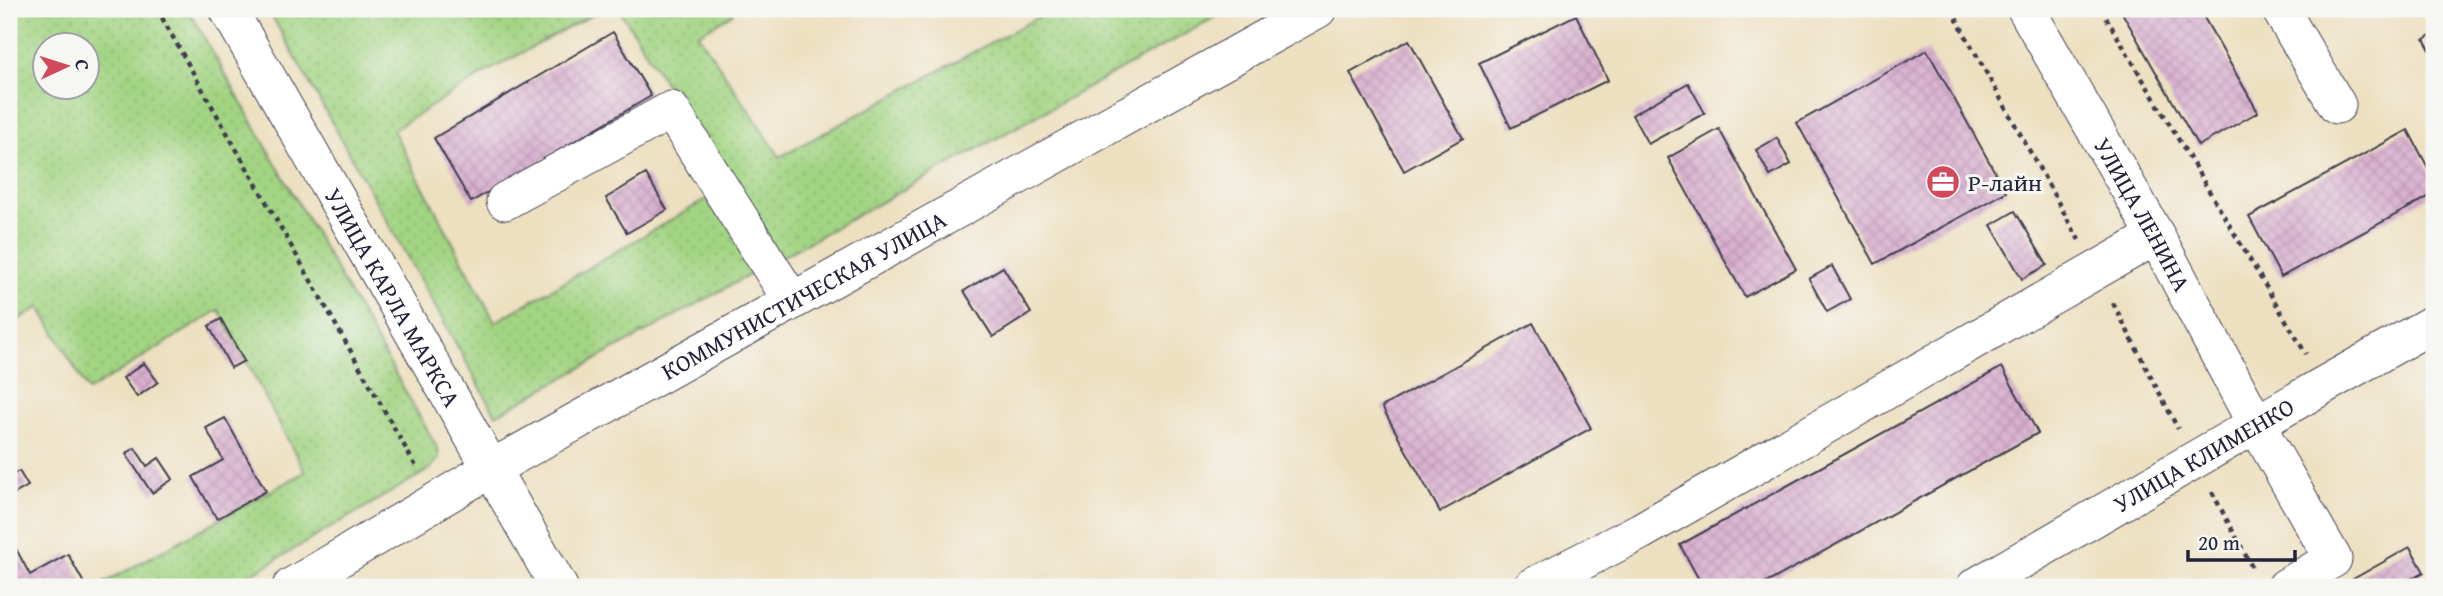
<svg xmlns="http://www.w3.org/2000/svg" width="2443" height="596" viewBox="0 0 2443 596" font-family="'Gentium Book Plus',serif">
<defs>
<pattern id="grass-dots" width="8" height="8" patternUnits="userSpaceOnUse" patternTransform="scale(1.75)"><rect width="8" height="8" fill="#a2d482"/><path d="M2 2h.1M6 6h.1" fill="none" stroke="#8bb671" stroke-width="1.8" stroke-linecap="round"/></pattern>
<pattern id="building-cross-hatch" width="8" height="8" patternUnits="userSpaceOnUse" patternTransform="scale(1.75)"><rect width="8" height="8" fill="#d9b0cf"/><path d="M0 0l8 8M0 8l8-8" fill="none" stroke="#ba97b3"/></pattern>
</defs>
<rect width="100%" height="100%" fill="#f6f6f2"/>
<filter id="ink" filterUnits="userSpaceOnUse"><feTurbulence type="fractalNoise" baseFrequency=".0143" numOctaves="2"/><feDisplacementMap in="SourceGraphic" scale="14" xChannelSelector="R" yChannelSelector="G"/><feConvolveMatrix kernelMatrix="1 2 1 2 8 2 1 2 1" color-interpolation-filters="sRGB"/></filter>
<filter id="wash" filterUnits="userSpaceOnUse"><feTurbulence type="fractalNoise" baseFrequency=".00686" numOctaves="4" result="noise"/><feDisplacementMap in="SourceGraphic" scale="28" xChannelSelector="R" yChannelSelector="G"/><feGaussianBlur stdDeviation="1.57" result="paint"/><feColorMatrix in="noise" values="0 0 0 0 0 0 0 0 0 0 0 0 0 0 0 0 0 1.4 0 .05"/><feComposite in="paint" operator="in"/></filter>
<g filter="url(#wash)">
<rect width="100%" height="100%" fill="#ede0c0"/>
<g fill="url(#grass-dots)" stroke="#627b5e" stroke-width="2" fill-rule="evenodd">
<path d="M 9,9 L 188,9 L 438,449 L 439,458 L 430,469 L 230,587 L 97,587 L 305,472 L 219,310 L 88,391 L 40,307 L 9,325 ZM 46,46 L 88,46 L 88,88 L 46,88 Z"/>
<path d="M 268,9 L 603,9 L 490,70 L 393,130 L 495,322 L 729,186 L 619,9 L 729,9 L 733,14 L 698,34 L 780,157 L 1053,9 L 1230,9 L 496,415 Z"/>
</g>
<g id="blocks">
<g fill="url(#building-cross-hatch)">
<path d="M 2120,9 L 2199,9 L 2258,112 L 2198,146 Z"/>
<path d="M 1576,15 L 1608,80 L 1511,128 L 1479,63 Z"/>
<path d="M 613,32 L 651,96 L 471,202 L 434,138 Z"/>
<path d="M 2434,33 L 2434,57 L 2424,39 Z"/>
<path d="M 1409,40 L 1463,138 L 1404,171 L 1350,73 Z"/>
<path d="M 1927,50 L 2006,192 L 1875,264 L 1797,123 Z"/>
<path d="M 1688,83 L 1705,113 L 1648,144 L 1632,115 Z"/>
<path d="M 1719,129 L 1796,269 L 1745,297 L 1668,158 Z"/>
<path d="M 2408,130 L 2434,179 L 2434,194 L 2281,277 L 2249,217 Z"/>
<path d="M 1777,138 L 1791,164 L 1770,176 L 1756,150 Z"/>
<path d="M 646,174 L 667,210 L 627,233 L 606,198 Z"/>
<path d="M 2015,211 L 2047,265 L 2022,279 L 1991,225 Z"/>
<path d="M 1832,266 L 1850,299 L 1827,312 L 1809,279 Z"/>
<path d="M 1003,267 L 1031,313 L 993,337 L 964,291 Z"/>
<path d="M 221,319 L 244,361 L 231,368 L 209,326 Z"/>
<path d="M 1533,323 L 1591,428 L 1440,512 L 1382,407 Z"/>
<path d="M 144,363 L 158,382 L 137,397 L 123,378 Z"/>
<path d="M 2002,367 L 2038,433 L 1759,587 L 1703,587 L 1680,545 Z"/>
<path d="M 225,418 L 266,491 L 217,519 L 193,477 L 223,460 L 206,428 Z"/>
<path d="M 135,448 L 147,466 L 159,458 L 173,479 L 152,493 L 126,454 Z"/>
<path d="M 19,471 L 28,486 L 9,497 L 9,477 Z"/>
<path d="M 15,547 L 30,575 L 68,554 L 86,587 L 9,587 L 9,551 Z"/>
<path d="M 2410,547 L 2424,572 L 2396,587 L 2339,587 Z"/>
</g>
</g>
</g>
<g filter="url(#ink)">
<use href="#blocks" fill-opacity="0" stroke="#403e4f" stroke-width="2"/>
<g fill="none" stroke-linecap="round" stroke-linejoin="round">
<g stroke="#403e4f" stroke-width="39">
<g id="minor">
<path id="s1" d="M 228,9 L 559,587"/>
<path id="s2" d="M 2026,9 L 2156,236 L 2256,424 L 2333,559 L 2286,587"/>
<path d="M 2280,9 L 2337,105"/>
<path d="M 505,201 L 671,110 L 792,301"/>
<path id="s3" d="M 291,587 L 492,468 L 1318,9"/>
<path d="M 1532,587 L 1641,531 L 2156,236"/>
<path id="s4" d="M 1975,587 L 2324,385 L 2434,323"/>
</g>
</g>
<g stroke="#403e4f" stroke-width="4.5" stroke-dasharray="5 5" stroke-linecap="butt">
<path d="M 157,9 L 418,470"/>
<path d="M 1951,9 L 2079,240"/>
<path d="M 2101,9 L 2306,354"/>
<path d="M 2113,303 L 2178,429"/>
<path d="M 2212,492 L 2254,571"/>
</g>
<use href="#minor" stroke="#fff" stroke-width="37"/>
</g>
</g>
<defs>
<g id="office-disc" transform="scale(1.75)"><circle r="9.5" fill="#d1495b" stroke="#f6f6f2"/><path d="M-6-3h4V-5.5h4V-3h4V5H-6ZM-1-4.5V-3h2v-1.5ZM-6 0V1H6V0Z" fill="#fff"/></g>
</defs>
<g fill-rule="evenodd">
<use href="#office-disc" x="1943" y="182"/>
</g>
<g text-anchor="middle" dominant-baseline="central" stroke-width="6" stroke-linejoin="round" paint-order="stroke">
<g font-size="24" fill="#22223b" stroke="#f6f6f2" text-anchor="start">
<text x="1968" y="182">Р-лайн</text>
</g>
<g font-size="24" fill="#22223b" stroke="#f6f6f2">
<text stroke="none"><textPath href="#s2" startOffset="236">УЛИЦА ЛЕНИНА</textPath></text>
<text stroke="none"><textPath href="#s3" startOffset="590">КОММУНИСТИЧЕСКАЯ УЛИЦА</textPath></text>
<text stroke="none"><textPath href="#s1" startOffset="332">УЛИЦА КАРЛА МАРКСА</textPath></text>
<text stroke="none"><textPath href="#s4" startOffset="264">УЛИЦА КЛИМЕНКО</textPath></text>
</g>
</g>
<rect width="2443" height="596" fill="none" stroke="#f6f6f2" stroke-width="35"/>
<g transform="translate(66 66) rotate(86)"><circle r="33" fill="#f6f6f2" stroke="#a1a1a9" stroke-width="2"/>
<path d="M0-5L12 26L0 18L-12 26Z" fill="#d1495b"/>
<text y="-10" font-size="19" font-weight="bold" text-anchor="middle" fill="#22223b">С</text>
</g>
<path d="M2188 550v10h107v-10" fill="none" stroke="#22223b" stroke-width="3.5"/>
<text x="2198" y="550" font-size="21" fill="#22223b" stroke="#f6f6f2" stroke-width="5" paint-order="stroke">20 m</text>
</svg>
